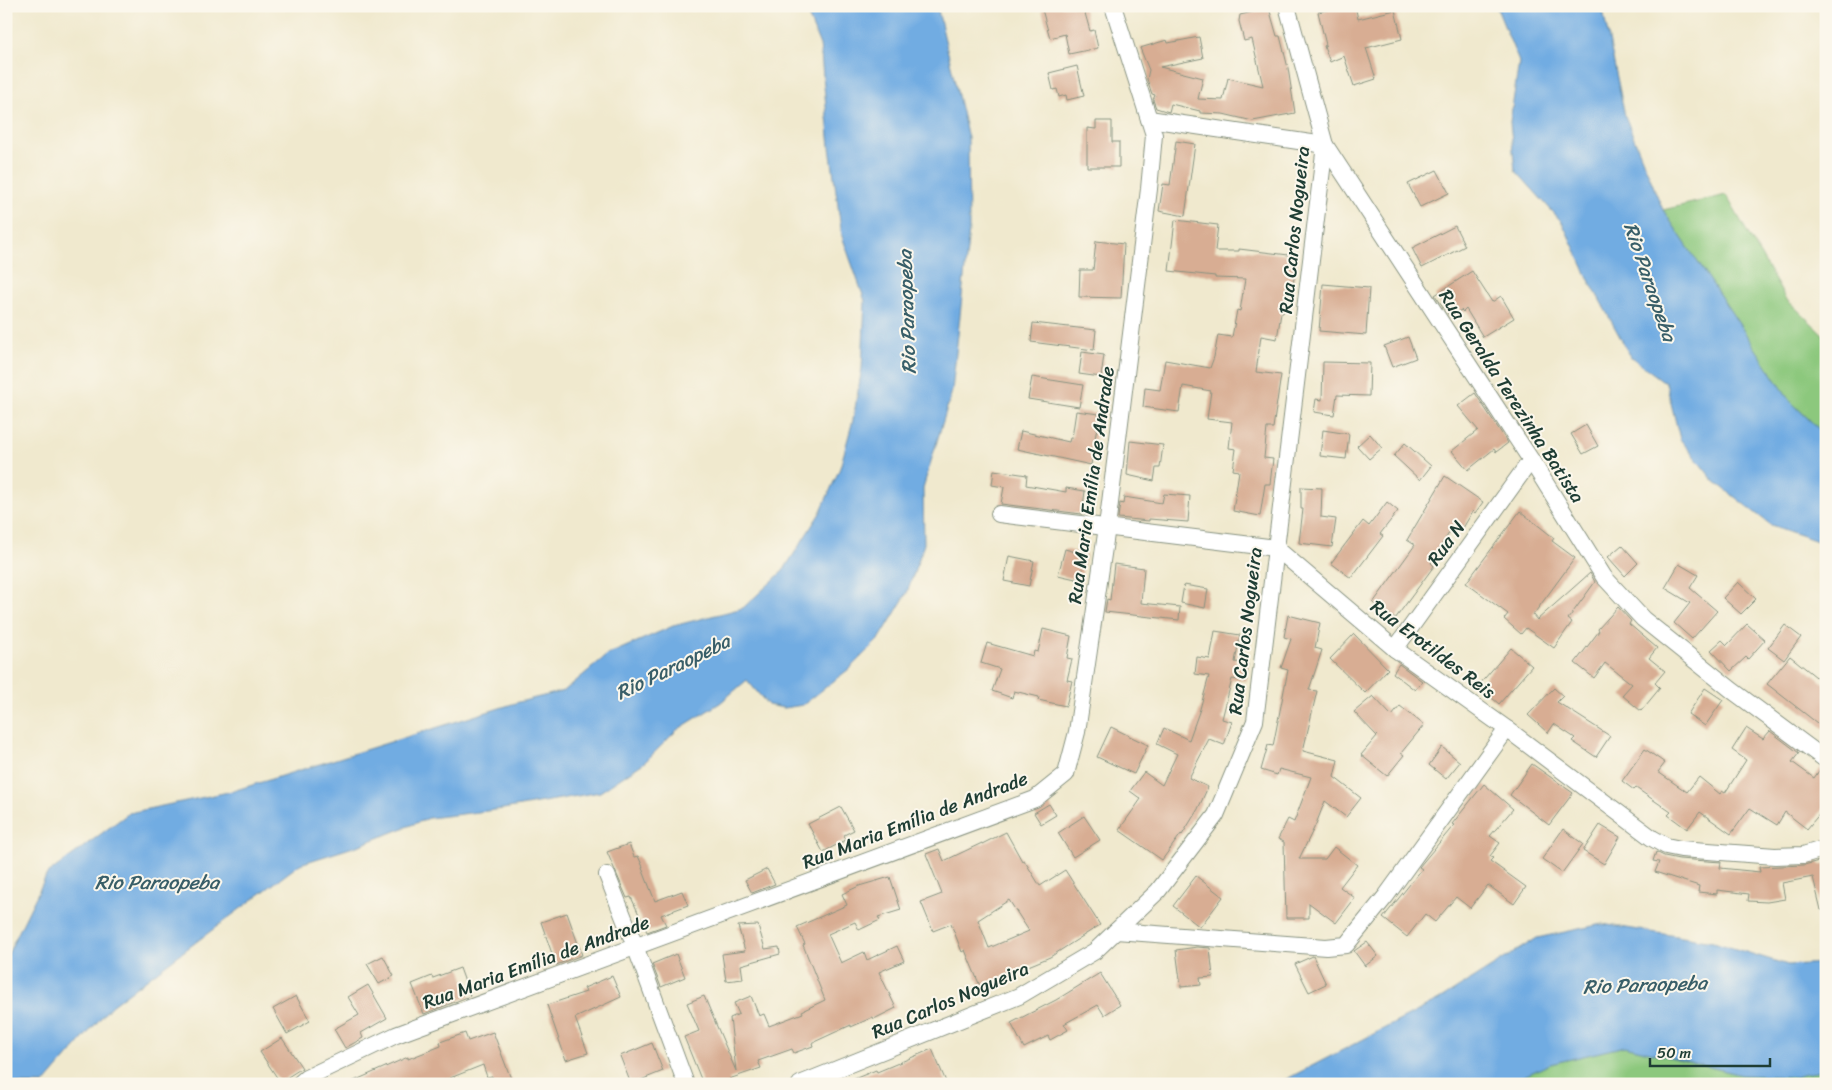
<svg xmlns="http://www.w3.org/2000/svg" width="1832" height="1090" viewBox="0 0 1832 1090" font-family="Sriracha,sans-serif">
<rect width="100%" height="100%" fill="#fbf7ec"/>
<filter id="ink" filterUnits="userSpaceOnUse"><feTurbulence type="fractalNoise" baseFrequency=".02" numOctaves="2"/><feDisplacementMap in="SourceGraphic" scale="10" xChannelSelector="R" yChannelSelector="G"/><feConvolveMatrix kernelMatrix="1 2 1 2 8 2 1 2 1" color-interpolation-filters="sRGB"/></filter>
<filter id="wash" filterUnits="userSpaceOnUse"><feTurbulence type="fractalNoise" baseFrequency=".0096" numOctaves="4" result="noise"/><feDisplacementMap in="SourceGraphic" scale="20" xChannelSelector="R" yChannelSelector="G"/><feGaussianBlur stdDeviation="1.12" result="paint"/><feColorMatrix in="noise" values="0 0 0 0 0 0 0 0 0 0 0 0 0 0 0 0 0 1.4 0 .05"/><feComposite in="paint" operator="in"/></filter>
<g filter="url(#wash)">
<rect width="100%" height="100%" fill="#f0e9ce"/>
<g fill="#8cc87d" stroke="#568258">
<path d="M 1726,195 L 1785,298 L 1826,337 L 1826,436 L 1791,402 L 1663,210 Z"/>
<path d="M 1625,1046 L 1742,1075 L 1795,1077 L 1826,1068 L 1826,1084 L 1507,1084 L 1550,1064 Z"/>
</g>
<g fill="#71ace2" stroke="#48748b">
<path d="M 804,6 L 937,6 L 968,138 L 969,230 L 952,391 L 923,488 L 924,544 L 907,593 L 880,638 L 849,669 L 803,705 L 784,708 L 768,705 L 747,680 L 720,703 L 677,730 L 645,762 L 600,792 L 503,809 L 429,818 L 360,845 L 300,864 L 111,1006 L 44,1084 L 6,1084 L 6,958 L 47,874 L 129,813 L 233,791 L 519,702 L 564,691 L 607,655 L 673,626 L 743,608 L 783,571 L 820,513 L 840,468 L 853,420 L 862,368 L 865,301 L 842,236 L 830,147 L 820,45 Z"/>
<path d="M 1496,6 L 1602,6 L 1625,116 L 1663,210 L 1791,402 L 1826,436 L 1826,544 L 1771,525 L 1714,481 L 1680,439 L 1666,383 L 1631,357 L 1590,282 L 1562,222 L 1515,170 L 1510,122 L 1519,62 Z"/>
<path d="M 1602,924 L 1713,942 L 1788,965 L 1826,963 L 1826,1068 L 1796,1077 L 1742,1075 L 1625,1046 L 1550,1064 L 1507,1084 L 1277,1084 L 1439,1000 L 1537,938 Z"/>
</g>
<g id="blocks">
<g fill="#d8ad93" fill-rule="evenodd">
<path d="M 1041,6 L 1083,6 L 1090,31 L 1094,30 L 1098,48 L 1069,54 L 1065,34 L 1050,38 Z"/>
<path d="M 1326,6 L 1355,6 L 1358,19 L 1395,10 L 1402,39 L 1366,48 L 1376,79 L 1354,86 L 1344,56 L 1330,62 L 1324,46 L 1326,45 L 1318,12 L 1327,10 Z"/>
<path d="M 1269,8 L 1277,36 L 1280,36 L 1288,68 L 1295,113 L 1253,121 L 1223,114 L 1200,113 L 1200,111 L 1171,104 L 1169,112 L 1156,108 L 1153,100 L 1155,95 L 1152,94 L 1147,79 L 1149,70 L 1140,48 L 1167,40 L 1168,43 L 1199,37 L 1203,58 L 1160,67 L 1203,78 L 1198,99 L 1223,100 L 1228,78 L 1263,86 L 1252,39 L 1244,41 L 1239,21 L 1240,15 Z"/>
<path d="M 1077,66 L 1084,96 L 1067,100 L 1066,95 L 1059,97 L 1057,89 L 1053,90 L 1049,73 Z"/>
<path d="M 1096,121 L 1112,121 L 1112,142 L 1119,142 L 1119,167 L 1087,167 L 1087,128 L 1096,129 Z"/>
<path d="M 1176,141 L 1195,144 L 1185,216 L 1159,211 L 1163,184 L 1170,185 Z"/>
<path d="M 1437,170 L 1449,193 L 1420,207 L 1408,184 Z"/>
<path d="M 1175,220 L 1218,225 L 1215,251 L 1239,251 L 1239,249 L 1297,256 L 1293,285 L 1287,284 L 1283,313 L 1281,313 L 1277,339 L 1261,336 L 1256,372 L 1281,375 L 1273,428 L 1267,428 L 1264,458 L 1273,459 L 1270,484 L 1265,484 L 1260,516 L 1233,511 L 1239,471 L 1233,470 L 1236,449 L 1229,448 L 1232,422 L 1207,419 L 1211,391 L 1183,386 L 1179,412 L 1143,407 L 1145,388 L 1160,390 L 1165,360 L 1210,368 L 1214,357 L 1218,335 L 1232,337 L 1237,310 L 1240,311 L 1245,279 L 1215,278 L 1215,276 L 1169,271 Z"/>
<path d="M 1455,226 L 1465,246 L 1422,268 L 1412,248 Z"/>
<path d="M 1096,241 L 1124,244 L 1121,298 L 1079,297 L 1080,270 L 1093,270 Z"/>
<path d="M 1472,271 L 1492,302 L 1501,296 L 1514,318 L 1483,337 L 1466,309 L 1463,312 L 1461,310 L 1450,317 L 1435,295 Z"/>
<path d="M 1323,284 L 1369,288 L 1366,335 L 1319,331 Z"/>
<path d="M 1033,323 L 1096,330 L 1094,350 L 1031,342 Z"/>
<path d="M 1408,337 L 1416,358 L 1392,367 L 1384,346 Z"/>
<path d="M 1082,352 L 1104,355 L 1101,377 L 1079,374 Z"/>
<path d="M 1323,362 L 1370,363 L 1369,396 L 1337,395 L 1334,415 L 1314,412 L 1316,399 L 1322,400 Z"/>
<path d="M 1032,377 L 1083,385 L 1079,407 L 1028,399 Z"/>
<path d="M 1475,393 L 1508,443 L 1496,452 L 1494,449 L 1468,470 L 1452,451 L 1478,430 L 1458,406 Z"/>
<path d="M 1076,411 L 1099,414 L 1091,465 L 1017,449 L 1021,431 L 1069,442 L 1070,438 L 1072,438 Z"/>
<path d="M 1586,425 L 1598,446 L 1583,454 L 1571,434 Z"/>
<path d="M 1323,430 L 1349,434 L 1346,459 L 1320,456 Z"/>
<path d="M 1370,434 L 1382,448 L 1369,459 L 1357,446 Z"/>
<path d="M 1130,441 L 1163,445 L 1160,468 L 1156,468 L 1154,481 L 1127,475 Z"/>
<path d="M 1405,443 L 1431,466 L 1420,480 L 1394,456 Z"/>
<path d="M 994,470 L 1027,475 L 1026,485 L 1066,492 L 1066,488 L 1085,491 L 1082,514 L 1001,504 L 1004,487 L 992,485 Z"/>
<path d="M 1445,476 L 1483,502 L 1475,513 L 1473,511 L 1463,528 L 1455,523 L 1431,563 L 1434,566 L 1395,619 L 1373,603 L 1415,545 L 1407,540 Z"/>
<path d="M 1301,487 L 1322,488 L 1321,517 L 1336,519 L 1332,547 L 1299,543 L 1303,509 L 1301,509 Z"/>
<path d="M 1164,494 L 1190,496 L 1188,522 L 1149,519 L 1149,521 L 1118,518 L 1120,503 L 1123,504 L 1124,497 L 1162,503 Z"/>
<path d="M 1387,502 L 1398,511 L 1380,534 L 1383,536 L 1351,578 L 1331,563 L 1363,521 L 1369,526 Z"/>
<path d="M 1520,511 L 1554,538 L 1552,541 L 1575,558 L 1533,615 L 1537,620 L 1590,573 L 1595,582 L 1568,619 L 1572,622 L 1554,648 L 1526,628 L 1521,634 L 1504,619 L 1508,614 L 1466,583 Z"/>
<path d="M 1622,545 L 1638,563 L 1625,576 L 1608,557 Z"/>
<path d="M 1065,549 L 1086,555 L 1080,580 L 1058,575 Z"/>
<path d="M 1009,556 L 1034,561 L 1029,586 L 1004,581 Z"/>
<path d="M 1114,564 L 1144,568 L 1141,603 L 1180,607 L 1179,620 L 1105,612 L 1107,599 L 1110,600 Z"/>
<path d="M 1679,564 L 1698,575 L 1690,588 L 1717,611 L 1692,639 L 1674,623 L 1690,603 L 1665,588 Z"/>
<path d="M 1738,582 L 1756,599 L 1741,614 L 1723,598 Z"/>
<path d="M 1184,585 L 1208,589 L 1205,608 L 1181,603 Z"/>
<path d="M 1618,607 L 1631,621 L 1629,624 L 1657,648 L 1649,658 L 1665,671 L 1655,683 L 1660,688 L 1641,711 L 1622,695 L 1632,684 L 1605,663 L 1594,678 L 1575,663 L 1599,631 L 1598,629 Z"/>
<path d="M 1288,615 L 1320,623 L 1315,648 L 1322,650 L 1309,690 L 1317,691 L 1303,751 L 1338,760 L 1334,777 L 1361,798 L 1346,817 L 1325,801 L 1316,824 L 1299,859 L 1325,859 L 1334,847 L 1357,865 L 1340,887 L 1355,898 L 1336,923 L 1309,903 L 1309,918 L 1286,918 L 1284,842 L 1278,839 L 1288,819 L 1294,822 L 1311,777 L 1279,769 L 1277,775 L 1261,770 L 1268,745 L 1273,746 L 1288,670 L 1281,668 L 1291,639 L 1284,637 Z"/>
<path d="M 1747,624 L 1765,640 L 1748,659 L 1746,657 L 1731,671 L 1711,650 L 1722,640 L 1727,645 Z"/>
<path d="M 1785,625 L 1801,637 L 1784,660 L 1768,648 Z"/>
<path d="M 1043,629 L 1071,636 L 1067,658 L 1072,659 L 1067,680 L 1072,681 L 1066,706 L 1038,700 L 1039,697 L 1014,691 L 1012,698 L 992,691 L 1000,669 L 981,663 L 987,643 L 1033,656 L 1034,651 L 1038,652 Z"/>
<path d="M 1215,631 L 1240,635 L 1235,662 L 1248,664 L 1246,681 L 1232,679 L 1222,719 L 1232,722 L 1224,745 L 1209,739 L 1189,778 L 1208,787 L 1198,809 L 1182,835 L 1181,834 L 1162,860 L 1119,830 L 1141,799 L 1130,791 L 1144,772 L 1162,785 L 1177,754 L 1157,744 L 1164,728 L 1189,740 L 1200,709 L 1209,676 L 1195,674 L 1197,657 L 1210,659 Z"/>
<path d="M 1354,634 L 1388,669 L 1365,693 L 1330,659 Z"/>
<path d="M 1511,648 L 1532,666 L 1499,704 L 1478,686 Z"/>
<path d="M 1790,656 L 1826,685 L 1826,730 L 1767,684 Z"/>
<path d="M 1399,664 L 1422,681 L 1415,690 L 1393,673 Z"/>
<path d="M 1554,688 L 1563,696 L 1557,702 L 1610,736 L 1596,757 L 1572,741 L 1575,738 L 1554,724 L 1548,733 L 1528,715 Z"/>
<path d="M 1705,688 L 1723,700 L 1705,726 L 1688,714 Z"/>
<path d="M 1373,696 L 1392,716 L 1400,706 L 1424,725 L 1401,753 L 1404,755 L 1387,776 L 1361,755 L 1377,736 L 1354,712 Z"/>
<path d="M 1111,727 L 1148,745 L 1134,774 L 1097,757 Z"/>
<path d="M 1746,728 L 1763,739 L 1770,731 L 1799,753 L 1792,762 L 1814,778 L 1821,768 L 1826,770 L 1826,806 L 1807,829 L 1785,812 L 1777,825 L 1750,808 L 1731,834 L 1700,812 L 1687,829 L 1668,815 L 1671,812 L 1636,788 L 1634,790 L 1622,781 L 1645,749 L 1665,763 L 1658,772 L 1687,792 L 1699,777 L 1720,794 L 1722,791 L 1725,793 L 1746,760 L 1732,750 Z"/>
<path d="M 1442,747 L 1460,762 L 1446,779 L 1429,765 Z"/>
<path d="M 1532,764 L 1573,793 L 1549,825 L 1510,795 Z"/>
<path d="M 1484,784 L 1513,809 L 1490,836 L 1500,843 L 1490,856 L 1493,858 L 1490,861 L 1526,887 L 1514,904 L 1488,885 L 1470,908 L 1456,897 L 1435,922 L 1425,914 L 1407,937 L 1383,918 L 1422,869 L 1419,867 L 1454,825 L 1452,824 Z"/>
<path d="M 1049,804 L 1056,815 L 1041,824 L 1034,813 Z"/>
<path d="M 841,807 L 854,830 L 844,835 L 846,840 L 823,852 L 808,824 Z"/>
<path d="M 1084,816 L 1100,840 L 1073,857 L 1058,833 Z"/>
<path d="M 1600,825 L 1620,837 L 1604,864 L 1583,851 Z"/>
<path d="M 1563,829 L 1583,844 L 1562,873 L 1542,859 Z"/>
<path d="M 1006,832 L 1022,861 L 1024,860 L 1040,886 L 1065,870 L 1100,925 L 1050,957 L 980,986 L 965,950 L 962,952 L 951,924 L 933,931 L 921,902 L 942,894 L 926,854 L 939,849 L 944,861 L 982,843 L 982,844 ZM 1009,900 L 1029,931 L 989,948 L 978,920 Z"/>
<path d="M 629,844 L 634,857 L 638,856 L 643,867 L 642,868 L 655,901 L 682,891 L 688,905 L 661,915 L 666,925 L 647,932 L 631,897 L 627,898 L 607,852 Z"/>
<path d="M 1656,852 L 1664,856 L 1679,859 L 1721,862 L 1720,868 L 1760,872 L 1759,867 L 1804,865 L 1819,861 L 1820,865 L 1826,863 L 1826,910 L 1821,910 L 1813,877 L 1782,883 L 1785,899 L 1767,902 L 1748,901 L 1749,894 L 1717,890 L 1717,894 L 1698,892 L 1699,886 L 1655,872 L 1659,862 L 1653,861 Z"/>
<path d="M 767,869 L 775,884 L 752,893 L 745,880 Z"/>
<path d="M 1196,876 L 1223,897 L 1200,927 L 1173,906 Z"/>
<path d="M 890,877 L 901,910 L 878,917 L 880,920 L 859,930 L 855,922 L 828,934 L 841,963 L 864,952 L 867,960 L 897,946 L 904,961 L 879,972 L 896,1008 L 874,1019 L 873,1017 L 851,1027 L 851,1025 L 812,1043 L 813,1046 L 794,1053 L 792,1049 L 758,1061 L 761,1068 L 729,1079 L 732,1084 L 703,1084 L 684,1037 L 699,1031 L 687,1003 L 704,996 L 736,1071 L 730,1018 L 739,1014 L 734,1003 L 751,996 L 759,1016 L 764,1014 L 769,1026 L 803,1013 L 802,1011 L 825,1000 L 803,945 L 805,944 L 797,927 L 847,905 L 842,894 L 859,886 Z"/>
<path d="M 567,913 L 582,955 L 556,965 L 541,922 Z"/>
<path d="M 758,925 L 765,949 L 779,947 L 780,954 L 741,965 L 743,979 L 726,981 L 722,954 L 745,951 L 738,926 Z"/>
<path d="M 1367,942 L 1378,956 L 1365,966 L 1354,951 Z"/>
<path d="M 1197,947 L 1210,948 L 1213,977 L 1200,978 L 1201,985 L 1181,987 L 1176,950 Z"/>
<path d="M 676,954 L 685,977 L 661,987 L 652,964 Z"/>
<path d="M 383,956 L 394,976 L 379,984 L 367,964 Z"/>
<path d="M 1313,956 L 1326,984 L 1309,992 L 1295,964 Z"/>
<path d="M 460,968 L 470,996 L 424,1014 L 412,984 L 432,976 L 433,978 Z"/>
<path d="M 1100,973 L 1120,1005 L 1104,1015 L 1098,1005 L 1064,1024 L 1068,1030 L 1050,1040 L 1048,1036 L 1024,1048 L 1011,1023 L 1056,1000 Z"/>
<path d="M 612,976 L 621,997 L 575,1018 L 588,1053 L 566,1060 L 547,1005 L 586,992 L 584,988 Z"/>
<path d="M 368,985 L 387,1018 L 361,1033 L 363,1038 L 345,1048 L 334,1029 L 359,1015 L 348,997 Z"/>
<path d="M 296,996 L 310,1021 L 287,1034 L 273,1009 Z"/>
<path d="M 493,1032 L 513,1084 L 493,1084 L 492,1076 L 487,1077 L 483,1065 L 435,1084 L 347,1084 L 408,1057 L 408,1059 L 441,1046 L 440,1042 L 465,1033 L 468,1041 Z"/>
<path d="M 282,1038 L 302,1068 L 280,1082 L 260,1052 Z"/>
<path d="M 652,1043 L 663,1071 L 631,1084 L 620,1056 Z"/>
<path d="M 932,1049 L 947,1084 L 842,1084 L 876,1070 L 877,1072 Z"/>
</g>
</g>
</g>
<g filter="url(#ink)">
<use href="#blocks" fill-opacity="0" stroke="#889381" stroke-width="1"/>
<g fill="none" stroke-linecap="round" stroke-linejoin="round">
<g stroke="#889381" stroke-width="18">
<g id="minor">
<path d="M 1149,119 L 1325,145 L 1531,460 L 1604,577 L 1643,619 L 1733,691 L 1826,760"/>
<path d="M 999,514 L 1276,548 L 1395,649 L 1507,729 L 1652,838 L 1666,846 L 1681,849 L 1775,856 L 1803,855 L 1826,848"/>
<path d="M 1395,649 L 1531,460"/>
<path d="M 607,875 L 635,946 L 686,1084"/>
<path d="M 1116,931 L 1326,947 L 1346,945 L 1386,896 L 1507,729"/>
<path d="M 299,1084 L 306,1078 L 396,1035 L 1035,799 L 1066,774 L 1077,732 L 1107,527 L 1149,189 L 1154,135 L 1113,6"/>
<path d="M 800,1084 L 1019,996 L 1095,951 L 1158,891 L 1216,815 L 1255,721 L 1325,145 L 1287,6"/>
</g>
</g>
<use href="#minor" stroke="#fff" stroke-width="16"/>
</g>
</g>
<g text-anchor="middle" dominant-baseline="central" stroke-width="4" stroke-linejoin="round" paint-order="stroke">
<g font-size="19" fill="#1f3d34" stroke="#fbf7ec">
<text transform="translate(1294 230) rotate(-84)">Rua Carlos Nogueira</text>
<text transform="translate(1512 396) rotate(57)">Rua Geralda Terezinha Batista</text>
<text transform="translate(1091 485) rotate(-82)">Rua Maria Emília de Andrade</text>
<text transform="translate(1446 543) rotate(-54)">Rua N</text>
<text transform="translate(1245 631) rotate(-83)">Rua Carlos Nogueira</text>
<text transform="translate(1433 649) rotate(37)">Rua Erotildes Reis</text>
<text transform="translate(915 820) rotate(-21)">Rua Maria Emília de Andrade</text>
<text transform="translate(536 962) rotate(-20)">Rua Maria Emília de Andrade</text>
<text transform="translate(950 1000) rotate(-23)">Rua Carlos Nogueira</text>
</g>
<g font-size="20" font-style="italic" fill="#385e68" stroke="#fbf7ec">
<text transform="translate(1650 282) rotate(71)">Rio Paraopeba</text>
<text transform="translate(907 312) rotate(-92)">Rio Paraopeba</text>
<text transform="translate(673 667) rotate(-26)">Rio Paraopeba</text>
<text x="157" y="882">Rio Paraopeba</text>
<text transform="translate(1645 985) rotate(-2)">Rio Paraopeba</text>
</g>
</g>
<rect width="1832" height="1090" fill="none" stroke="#fbf7ec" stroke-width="25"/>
<path d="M1650 1058v8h120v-8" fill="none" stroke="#1f3d34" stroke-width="2.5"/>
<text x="1657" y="1058" font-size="15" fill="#1f3d34" stroke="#fbf7ec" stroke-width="4" paint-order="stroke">50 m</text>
</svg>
